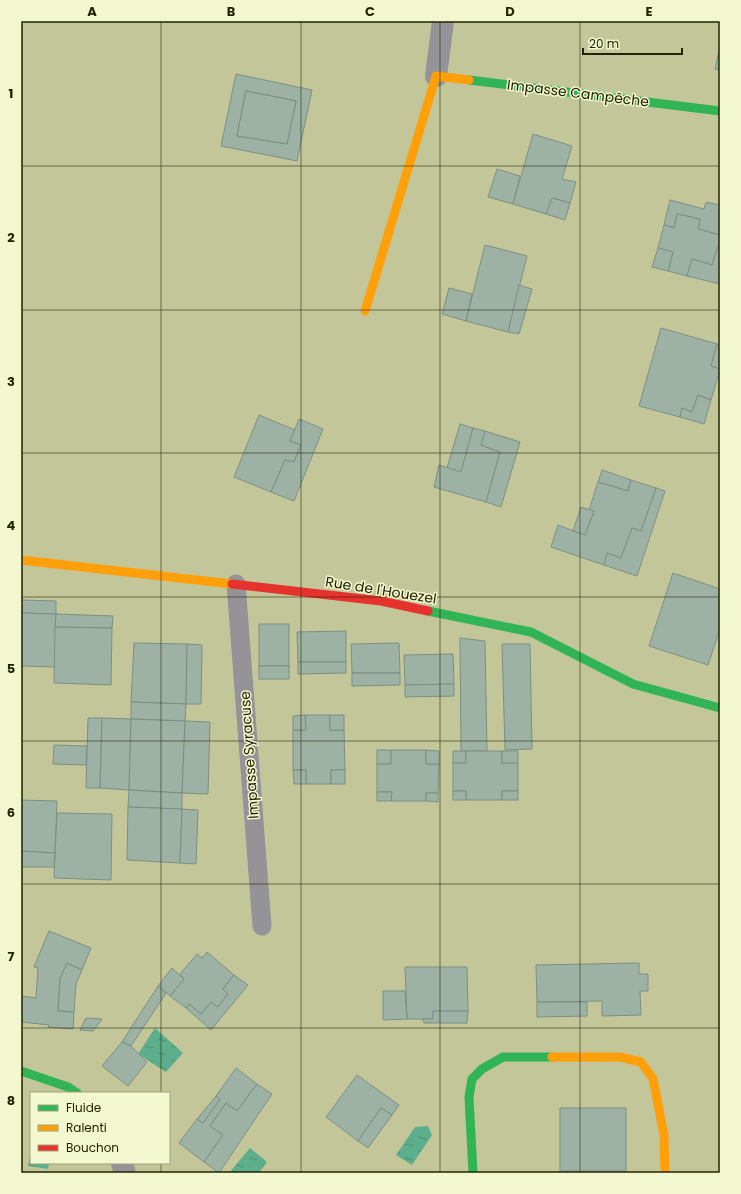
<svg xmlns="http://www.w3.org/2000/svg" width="741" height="1194" viewBox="0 0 741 1194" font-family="Poppins,sans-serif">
<defs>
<pattern id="water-ripples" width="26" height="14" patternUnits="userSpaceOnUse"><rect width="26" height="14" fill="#5dae8c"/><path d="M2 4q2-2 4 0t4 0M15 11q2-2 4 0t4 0" fill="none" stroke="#4c8d70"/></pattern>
</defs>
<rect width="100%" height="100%" fill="#c3c699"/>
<g fill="url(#water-ripples)">
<path d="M 155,1028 L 183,1053 L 166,1072 L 138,1054 Z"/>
<path d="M 428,1126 L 432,1135 L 412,1165 L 396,1155 L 415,1127 Z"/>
<path d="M 250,1148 L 267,1162 L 259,1173 L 229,1173 Z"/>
<path d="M 31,1152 L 31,1163 L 49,1163 L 48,1169 L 28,1166 Z"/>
</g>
<g fill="#9eb1a5" stroke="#7b9084" fill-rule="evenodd">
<path d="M 720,46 L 720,70 L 715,69 Z"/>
<path d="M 236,74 L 312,90 L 297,161 L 221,146 ZM 246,91 L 296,101 L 287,144 L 237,136 Z"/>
<path d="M 246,91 L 296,101 L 287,144 L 237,136 Z"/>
<path d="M 533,134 L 572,146 L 562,179 L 576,182 L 570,203 L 552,198 L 546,214 L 513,204 Z"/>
<path d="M 497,169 L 520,176 L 513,204 L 488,197 Z"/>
<path d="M 552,198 L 570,203 L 565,220 L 546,214 Z"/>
<path d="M 670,200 L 704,209 L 706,202 L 720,205 L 720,235 L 698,229 L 700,219 L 677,214 L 674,228 L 664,225 Z"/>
<path d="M 677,214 L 700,219 L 698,229 L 720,235 L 720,240 L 712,265 L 692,259 L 687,276 L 668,271 L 673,252 L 658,248 L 664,225 L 674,228 Z"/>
<path d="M 720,240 L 720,284 L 687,276 L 692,259 L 712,265 Z"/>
<path d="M 485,245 L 527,256 L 508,332 L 466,321 Z"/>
<path d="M 658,248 L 673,252 L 668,271 L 652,267 Z"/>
<path d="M 519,285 L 532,289 L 519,334 L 508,332 Z"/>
<path d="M 449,288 L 472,294 L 466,321 L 442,314 Z"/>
<path d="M 661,328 L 717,344 L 711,366 L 720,369 L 711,400 L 698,395 L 692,412 L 682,408 L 680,417 L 639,406 Z"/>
<path d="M 717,344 L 720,345 L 720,369 L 711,366 Z"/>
<path d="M 698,395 L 711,400 L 704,424 L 680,417 L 682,408 L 692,412 Z"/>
<path d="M 259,415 L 295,430 L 290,441 L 301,445 L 294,462 L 285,460 L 271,492 L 234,477 Z"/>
<path d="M 299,419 L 323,429 L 294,501 L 271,492 L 285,460 L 294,462 L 301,445 L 290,441 Z"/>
<path d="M 460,424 L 473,428 L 461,472 L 447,468 Z"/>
<path d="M 473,428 L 485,431 L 481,445 L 500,452 L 486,502 L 434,487 L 439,465 L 461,472 Z"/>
<path d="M 485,431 L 520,442 L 501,507 L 486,502 L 500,452 L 481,445 Z"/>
<path d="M 602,470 L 631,480 L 628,491 L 598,482 Z"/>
<path d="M 631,480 L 656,488 L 641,531 L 632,528 L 621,558 L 607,553 L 604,565 L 551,547 L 558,525 L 585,535 L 594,511 L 589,510 L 598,482 L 628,491 Z"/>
<path d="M 656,488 L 665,491 L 637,576 L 604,565 L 607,553 L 621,558 L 632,528 L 641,531 Z"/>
<path d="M 581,507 L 594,511 L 585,535 L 573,531 Z"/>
<path d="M 673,573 L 720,589 L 720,629 L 708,665 L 649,646 Z"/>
<path d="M 21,600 L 56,601 L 56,614 L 21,613 Z"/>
<path d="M 21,613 L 56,614 L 55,667 L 21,666 Z"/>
<path d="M 56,614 L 113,616 L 112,628 L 55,627 Z"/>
<rect x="259" y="624" width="30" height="42"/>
<path d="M 55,627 L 112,628 L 111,685 L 54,683 Z"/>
<path d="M 346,631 L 346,662 L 298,662 L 297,632 Z"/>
<path d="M 460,638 L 485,641 L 487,751 L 461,751 Z"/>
<path d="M 134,643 L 187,644 L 186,704 L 131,702 Z"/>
<path d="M 399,643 L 400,673 L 352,673 L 351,644 Z"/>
<path d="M 187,644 L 202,645 L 201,704 L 186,704 Z"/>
<path d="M 502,644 L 530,644 L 532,749 L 505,750 Z"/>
<path d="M 453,654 L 454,684 L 405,685 L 404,655 Z"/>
<path d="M 298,662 L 346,662 L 346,673 L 298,674 Z"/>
<rect x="259" y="666" width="30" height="13"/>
<path d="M 352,673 L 400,673 L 400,685 L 352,686 Z"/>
<path d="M 454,684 L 454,696 L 405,697 L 405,685 Z"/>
<path d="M 131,702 L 186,704 L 185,721 L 131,719 Z"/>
<path d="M 305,715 L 330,715 L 330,730 L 344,730 L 345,770 L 331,770 L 331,784 L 306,784 L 306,770 L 293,770 L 293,730 L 306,730 Z"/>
<path d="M 305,715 L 306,730 L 293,730 L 293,716 Z"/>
<rect x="330" y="715" width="14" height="15"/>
<path d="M 88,718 L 102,718 L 100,788 L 86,788 Z"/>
<path d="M 102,718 L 131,719 L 129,790 L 100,788 Z"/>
<path d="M 131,719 L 185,721 L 182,793 L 129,790 Z"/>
<path d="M 185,721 L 210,722 L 208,794 L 182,793 Z"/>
<path d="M 54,745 L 87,746 L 86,765 L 53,764 Z"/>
<rect x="377" y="750" width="14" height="14"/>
<path d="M 391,750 L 426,750 L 426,764 L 439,764 L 438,793 L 426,793 L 426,801 L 391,801 L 392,792 L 377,792 L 377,764 L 391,764 Z"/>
<path d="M 426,750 L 439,751 L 439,764 L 426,764 Z"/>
<rect x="453" y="751" width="13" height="12"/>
<path d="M 466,751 L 502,751 L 502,763 L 518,763 L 518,791 L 502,791 L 502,800 L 466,800 L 466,791 L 453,791 L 453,763 L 466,763 Z"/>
<rect x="502" y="751" width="16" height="12"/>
<path d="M 293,770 L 306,770 L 306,784 L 294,784 Z"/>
<rect x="331" y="770" width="14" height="14"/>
<path d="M 129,790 L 182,793 L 182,809 L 128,807 Z"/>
<rect x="453" y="791" width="13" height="9"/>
<rect x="502" y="791" width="16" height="9"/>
<path d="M 377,792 L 392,792 L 391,801 L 377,801 Z"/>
<path d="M 426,793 L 438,793 L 438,802 L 426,801 Z"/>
<path d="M 21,800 L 57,801 L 55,853 L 21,851 Z"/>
<path d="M 128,807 L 182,809 L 180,863 L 127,860 Z"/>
<path d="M 182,809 L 198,810 L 196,864 L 180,863 Z"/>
<path d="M 57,813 L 112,814 L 111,880 L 54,878 Z"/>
<path d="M 21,851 L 55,853 L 54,867 L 21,867 Z"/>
<path d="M 49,931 L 91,948 L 82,970 L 67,963 L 60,979 L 58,1011 L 74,1012 L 73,1029 L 48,1027 L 49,1025 L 21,1022 L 21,996 L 36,998 L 38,968 L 34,967 Z"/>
<path d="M 207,952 L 234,975 L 223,989 L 228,994 L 218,1007 L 211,1002 L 201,1014 L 189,1004 L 186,1008 L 170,996 L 184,979 L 180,974 L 197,954 L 202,958 Z"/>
<path d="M 67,963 L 82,970 L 76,984 L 74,1012 L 58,1011 L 60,979 Z"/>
<path d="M 639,963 L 639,974 L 648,974 L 648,991 L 640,991 L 641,1015 L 602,1016 L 602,1001 L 537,1002 L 536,965 Z"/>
<path d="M 405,967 L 467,967 L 468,1011 L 433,1011 L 433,1019 L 407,1019 Z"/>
<path d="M 172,968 L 184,979 L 170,996 L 158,986 Z"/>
<path d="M 234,975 L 248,985 L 211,1030 L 186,1008 L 189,1004 L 201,1014 L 211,1002 L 218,1007 L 228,994 L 223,989 Z"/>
<path d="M 158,986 L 166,993 L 131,1046 L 122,1042 Z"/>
<path d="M 383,991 L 405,991 L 407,1019 L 383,1020 Z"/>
<path d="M 537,1002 L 587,1002 L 587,1016 L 537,1017 Z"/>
<path d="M 433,1011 L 468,1011 L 467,1023 L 424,1023 L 423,1019 L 433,1019 Z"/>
<path d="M 86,1018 L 102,1019 L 93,1031 L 80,1030 Z"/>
<path d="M 122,1042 L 131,1046 L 147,1062 L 128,1086 L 102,1066 Z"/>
<path d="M 236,1068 L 257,1084 L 237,1111 L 226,1103 L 210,1126 L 223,1135 L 204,1162 L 179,1143 L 197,1119 L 203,1123 L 220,1099 L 216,1096 Z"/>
<path d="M 357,1075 L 399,1105 L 392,1115 L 381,1108 L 358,1141 L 326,1117 Z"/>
<path d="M 257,1084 L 272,1094 L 219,1173 L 204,1162 L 223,1135 L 210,1126 L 226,1103 L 237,1111 Z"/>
<path d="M 216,1096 L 220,1099 L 203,1123 L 197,1119 Z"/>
<path d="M 381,1108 L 392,1115 L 368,1148 L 358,1141 Z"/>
<rect x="560" y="1108" width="66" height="63"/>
</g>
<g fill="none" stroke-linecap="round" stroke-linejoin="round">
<path stroke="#949398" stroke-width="19" d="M 236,584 L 262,926"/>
<g stroke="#949398" stroke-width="22">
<path d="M 436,76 L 443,21"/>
<path d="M 122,1163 L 125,1173"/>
</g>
<g stroke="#30b455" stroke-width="9">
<path d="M 469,80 L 720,111"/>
<path d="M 428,611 L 531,632 L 633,684 L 720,708"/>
<path d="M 21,1071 L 68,1087 L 77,1093"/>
<path d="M 473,1173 L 469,1097 L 472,1079 L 482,1069 L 503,1057 L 552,1057"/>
</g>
<g stroke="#ff9f0a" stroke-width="9">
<path d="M 365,311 L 436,76 L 469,80"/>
<path d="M 21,560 L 232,584"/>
<path d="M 552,1057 L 620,1057 L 641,1062 L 653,1079 L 664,1135 L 665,1173"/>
</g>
<path stroke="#e5322d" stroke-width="9" d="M 232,584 L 381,601 L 428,611"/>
</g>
<path fill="none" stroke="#222301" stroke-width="1" stroke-opacity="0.55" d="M 161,21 L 161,1093M 301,21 L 301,1173M 440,21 L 440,1173M 580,21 L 580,1173M 21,166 L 720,166M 21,310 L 720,310M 21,453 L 720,453M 21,597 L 720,597M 21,741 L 720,741M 21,884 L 720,884M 21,1028 L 720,1028M 161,1163 L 161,1173"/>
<g text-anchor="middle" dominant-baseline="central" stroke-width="3" stroke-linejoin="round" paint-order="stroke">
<g font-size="14" fill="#222301" stroke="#f3f7cf">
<text transform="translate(578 93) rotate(7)">Impasse Campêche</text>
<text transform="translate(381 590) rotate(9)">Rue de l'Houezel</text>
<text transform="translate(249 755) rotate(-94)">Impasse Syracuse</text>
</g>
</g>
<rect width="741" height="1194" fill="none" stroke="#f3f7cf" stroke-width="44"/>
<rect x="30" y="1092" width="140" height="72" fill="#f3f7cf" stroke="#9fa27d"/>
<rect x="38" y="1105" width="20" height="6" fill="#30b455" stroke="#9fa27d"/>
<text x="66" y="1112" font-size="12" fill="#222301">Fluide</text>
<rect x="38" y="1125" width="20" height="6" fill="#ff9f0a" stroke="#9fa27d"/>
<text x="66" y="1132" font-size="12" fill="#222301">Ralenti</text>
<rect x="38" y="1145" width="20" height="6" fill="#e5322d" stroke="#9fa27d"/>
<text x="66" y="1152" font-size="12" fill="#222301">Bouchon</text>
<path d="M583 48v6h99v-6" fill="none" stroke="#222301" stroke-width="2"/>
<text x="589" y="48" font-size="12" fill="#222301" stroke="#f3f7cf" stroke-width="3" paint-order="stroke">20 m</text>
<rect x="22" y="22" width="697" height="1150" fill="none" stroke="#222301" stroke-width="1.5"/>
<g font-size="13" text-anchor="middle" font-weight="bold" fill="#222301">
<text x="92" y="16">A</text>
<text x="231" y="16">B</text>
<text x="370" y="16">C</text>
<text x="510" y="16">D</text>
<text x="649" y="16">E</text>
<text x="11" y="98">1</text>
<text x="11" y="242">2</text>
<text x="11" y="386">3</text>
<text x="11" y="530">4</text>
<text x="11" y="673">5</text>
<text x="11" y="817">6</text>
<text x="11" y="961">7</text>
<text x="11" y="1105">8</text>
</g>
</svg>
